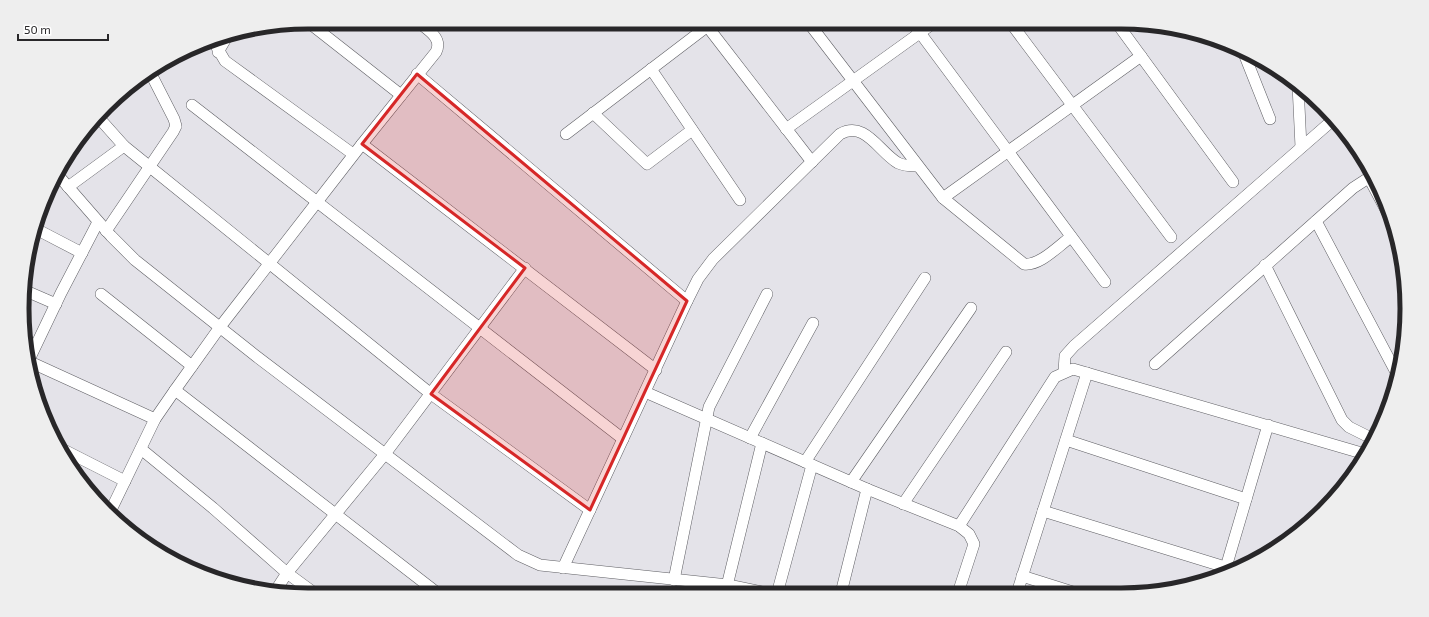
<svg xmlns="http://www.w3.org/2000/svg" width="1429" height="617" viewBox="0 0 1429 617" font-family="'Exo 2',sans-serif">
<rect width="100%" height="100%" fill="#e4e3e9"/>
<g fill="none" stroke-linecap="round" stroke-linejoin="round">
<g stroke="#5f5f64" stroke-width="12">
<g id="street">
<path d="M 308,22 L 401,95"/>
<path d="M 808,22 L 943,198 L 1024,264 C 1040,266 1058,246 1071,237"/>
<path d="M 912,22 L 1105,282"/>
<path d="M 1010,22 L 1171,237"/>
<path d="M 1116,22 L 1233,182"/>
<path d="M 707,26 L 812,162"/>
<path d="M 212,39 L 225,61 L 353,154"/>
<path d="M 1243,51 L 1270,119"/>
<path d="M 218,52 L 228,35"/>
<path d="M 651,69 L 740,200"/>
<path d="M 417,74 L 687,301"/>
<path d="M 1298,85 L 1301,147"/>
<path d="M 192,105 L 623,439"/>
<path d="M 593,113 L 647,164 L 692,130"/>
<path d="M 99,118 L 124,146 L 431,394 L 590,510"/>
<path d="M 786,129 L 935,22"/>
<path d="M 566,134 L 713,22"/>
<path d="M 362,144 L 656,370"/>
<path d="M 57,174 L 111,236 L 135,260 L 256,356 L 518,555 L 540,565 L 728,585 L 772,594"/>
<path d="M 1369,178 L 1394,225"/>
<path d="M 68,187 L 124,146"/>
<path d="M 943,198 L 1141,56"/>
<path d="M 1316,221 L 1398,376"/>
<path d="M 36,229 L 82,253"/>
<path d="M 106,231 L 173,132 L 176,126 L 174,119 L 150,72"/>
<path d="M 1265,265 L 1342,420 L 1349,427 L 1373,439"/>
<path d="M 26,291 L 56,304"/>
<path d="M 101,294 L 192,366"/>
<path d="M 28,361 L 155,419"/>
<path d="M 28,362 L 61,293 L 98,222"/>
<path d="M 1155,364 L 1353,188 L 1373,175"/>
<path d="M 1064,372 L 1065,356 L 1074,346 L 1334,119"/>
<path d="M 175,390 L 440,595"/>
<path d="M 645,392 L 867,489 L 841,593"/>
<path d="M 750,438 L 813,323"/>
<path d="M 1066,440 L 1246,499"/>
<path d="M 58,447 L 125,481"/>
<path d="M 141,449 L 213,508 L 287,573 L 317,595"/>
<path d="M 805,462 L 925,278"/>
<path d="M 851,482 L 971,308"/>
<path d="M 867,489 L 959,526 L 969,534 L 974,544 L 958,593"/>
<path d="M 903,504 L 1006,352"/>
<path d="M 1043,511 L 1235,570"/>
<path d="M 110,512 L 155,419 L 175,390 L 220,327 L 362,144 L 436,52 C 443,38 428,30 418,22"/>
<path d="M 959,526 L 1055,377 L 1073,369 L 1365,454"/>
<path d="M 563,568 L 687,301 L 698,279 L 713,259 L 840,134 C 865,120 879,152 898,163 C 904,166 910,166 917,166"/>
<path d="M 1224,574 L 1268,425"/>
<path d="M 1022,576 L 1076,593"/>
<path d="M 674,580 L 709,407 L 767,294"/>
<path d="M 276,590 L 287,573 L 385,454 L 525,268"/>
<path d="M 1017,593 L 1087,373"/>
<path d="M 725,594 L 762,443"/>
<path d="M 777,594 L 812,465"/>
</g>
</g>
<use href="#street" stroke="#fff" stroke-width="11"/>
</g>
<path fill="#d62828" fill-opacity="0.2" stroke="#d62828" stroke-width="3" stroke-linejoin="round" d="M 417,74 L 687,301 L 590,510 L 431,394 L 525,268 L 362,144 Z"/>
<path d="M0 0H1429V617H0ZM308 29H1121A279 279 0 0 1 1400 308V309A279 279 0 0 1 1121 588H308A279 279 0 0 1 29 309V308A279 279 0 0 1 308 29Z" fill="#eee" fill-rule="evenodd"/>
<path fill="none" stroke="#282729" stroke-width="5" d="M308 29H1121A279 279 0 0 1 1400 308V309A279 279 0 0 1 1121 588H308A279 279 0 0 1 29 309V308A279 279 0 0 1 308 29Z"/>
<path d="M18 34v6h90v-6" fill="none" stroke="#282729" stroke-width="2"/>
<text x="24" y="34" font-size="12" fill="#282729" stroke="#ffffff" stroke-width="3" paint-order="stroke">50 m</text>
</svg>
